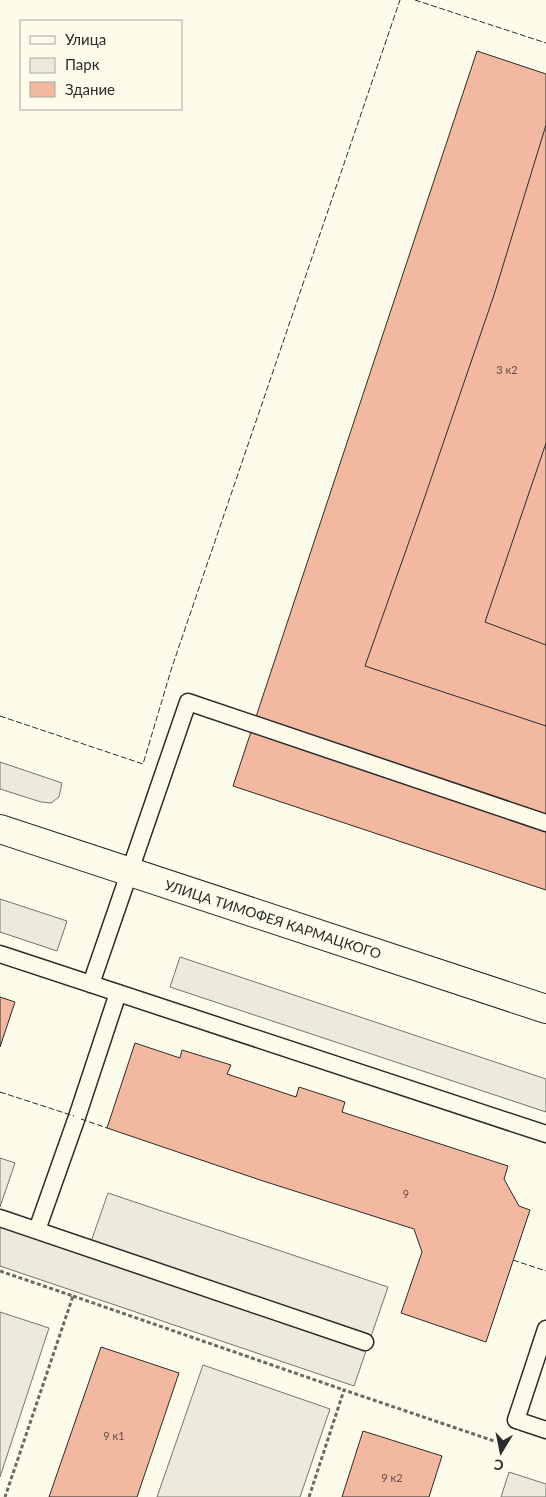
<svg xmlns="http://www.w3.org/2000/svg" width="546" height="1497" viewBox="0 0 546 1497" font-family="Lato,sans-serif">
<rect width="100%" height="100%" fill="#fdfbea"/>
<g fill="#ecebdb" stroke="#74746e">
<path d="M 0,762 L 62,783 L 59,797 L 51,803 L 41,802 L 0,789 Z"/>
<path d="M 203,1365 L 330,1409 L 300,1497 L 157,1497 Z"/>
</g>
<g fill="#eceadb" stroke="#74746e">
<path d="M 0,899 L 67,921 L 57,951 L 0,932 Z"/>
<path d="M 180,957 L 546,1079 L 546,1112 L 170,987 Z"/>
<path d="M 0,1158 L 15,1163 L 0,1207 Z"/>
<path d="M 108,1193 L 388,1287 L 354,1386 L 0,1266 L 0,1227 L 86,1256 Z"/>
<path d="M 0,1312 L 49,1328 L 0,1477 Z"/>
<path d="M 509,1472 L 546,1484 L 546,1497 L 501,1497 Z"/>
</g>
<g fill="#f2b8a0" stroke="#2b2b2b">
<path d="M 477,51 L 546,74 L 546,890 L 233,786 Z"/>
<path d="M 546,125 L 546,443 L 485,622 L 546,645 L 546,726 L 365,666 L 422,505 L 494,295 Z"/>
<path d="M 0,997 L 15,1002 L 0,1047 Z"/>
<path d="M 135,1043 L 180,1058 L 182,1050 L 231,1065 L 227,1074 L 296,1097 L 299,1087 L 345,1102 L 342,1112 L 508,1166 L 504,1179 L 519,1206 L 530,1210 L 486,1342 L 401,1313 L 422,1252 L 414,1229 L 260,1180 L 107,1128 Z"/>
<path d="M 101,1347 L 179,1373 L 137,1497 L 49,1497 Z"/>
<path d="M 363,1431 L 442,1456 L 429,1497 L 342,1497 Z"/>
</g>
<g fill="none" stroke-linecap="round" stroke-linejoin="round">
<g stroke="#2b2b2b" stroke-width="19">
<g id="lane">
<path d="M 0,954 L 546,1134"/>
<path d="M 91,984 L 188,702 L 546,823"/>
<path d="M 0,1218 L 365,1342"/>
<path d="M 37,1230 L 77,1117 L 118,993"/>
<path d="M 546,1329 L 516,1420 L 546,1430"/>
</g>
</g>
<g stroke="#2b2b2b" stroke-width="30">
<path id="secondary" d="M 0,829 L 546,1009"/>
</g>
<g stroke="#6a6964" stroke-width="3" stroke-dasharray="4 2.5" stroke-linecap="butt">
<path d="M 0,1271 L 73,1296 L 5,1497"/>
<path d="M 73,1296 L 344,1390"/>
<path d="M 309,1497 L 344,1390 L 500,1443"/>
</g>
<use href="#lane" stroke="#fdfbea" stroke-width="16"/>
<use href="#secondary" stroke="#fdfbea" stroke-width="28"/>
<g stroke="#2b2b2b" stroke-width="1" stroke-dasharray="6 2.5" stroke-linecap="butt">
<path d="M 415,0 L 546,43"/>
<path d="M 0,716 L 143,764 L 172,667 L 400,0"/>
<path d="M 0,1092 L 74,1116"/>
<path d="M 81,1119 L 107,1128"/>
<path d="M 513,1260 L 546,1271"/>
</g>
</g>
<g text-anchor="middle" dominant-baseline="central" stroke-width="4" stroke-linejoin="round" paint-order="stroke">
<g font-size="11" fill="#5d4e48">
<text x="507" y="369">3 к2</text>
<text x="406" y="1193">9</text>
<text x="114" y="1435">9 к1</text>
<text x="392" y="1477">9 к2</text>
</g>
<g font-size="14" fill="#2b2b2b" stroke="#fdfbea">
<text transform="translate(273 919) rotate(18)">УЛИЦА ТИМОФЕЯ КАРМАЦКОГО</text>
</g>
</g>
<rect x="20" y="20" width="162" height="90" fill="#fdfbea" stroke="#a9a89e"/>
<rect x="30" y="36" width="25" height="8" fill="#fdfbea" stroke="#a9a89e"/>
<text x="65" y="45" font-size="15" fill="#2b2b2b">Улица</text>
<rect x="30" y="58" width="25" height="15" fill="#ecebdb" stroke="#a9a89e"/>
<text x="65" y="70" font-size="15" fill="#2b2b2b">Парк</text>
<rect x="30" y="82" width="25" height="15" fill="#f2b8a0" stroke="#a9a89e"/>
<text x="65" y="95" font-size="15" fill="#2b2b2b">Здание</text>
<g transform="translate(501 1452) rotate(190)" stroke="#fdfbea" stroke-width="4" paint-order="stroke">
<path d="M0-4L9 19L0 12L-9 19Z" fill="#2b2b2b"/>
<text y="-8" font-size="14" font-weight="bold" text-anchor="middle" fill="#2b2b2b">С</text>
</g>
</svg>
